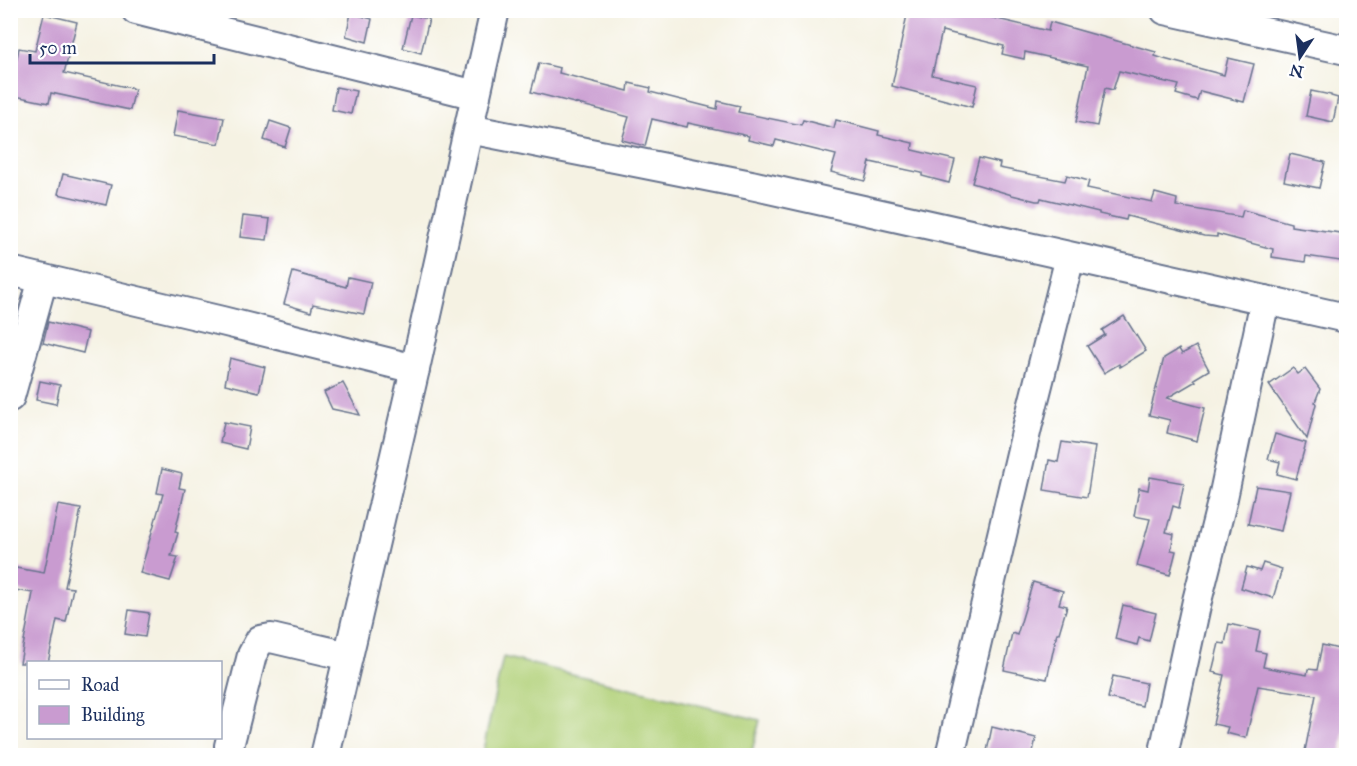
<svg xmlns="http://www.w3.org/2000/svg" width="1357" height="766" viewBox="0 0 1357 766" font-family="'IM FELL Great Primer',serif">
<rect width="100%" height="100%" fill="#fff"/>
<filter id="ink" filterUnits="userSpaceOnUse"><feTurbulence type="fractalNoise" baseFrequency=".0167" numOctaves="2"/><feDisplacementMap in="SourceGraphic" scale="12" xChannelSelector="R" yChannelSelector="G"/><feConvolveMatrix kernelMatrix="1 2 1 2 8 2 1 2 1" color-interpolation-filters="sRGB"/></filter>
<filter id="wash" filterUnits="userSpaceOnUse"><feTurbulence type="fractalNoise" baseFrequency=".008" numOctaves="4" result="noise"/><feDisplacementMap in="SourceGraphic" scale="24" xChannelSelector="R" yChannelSelector="G"/><feGaussianBlur stdDeviation="1.35" result="paint"/><feColorMatrix in="noise" values="0 0 0 0 0 0 0 0 0 0 0 0 0 0 0 0 0 1.4 0 .05"/><feComposite in="paint" operator="in"/></filter>
<g filter="url(#wash)">
<rect width="100%" height="100%" fill="#f5f2e3"/>
<path fill="#b1d078" stroke="#66806b" stroke-width="1.5" d="M 503,657 L 760,720 L 751,755 L 482,755 Z"/>
<g id="blocks">
<g fill="#c99bd0">
<path d="M 908,10 L 981,10 L 980,15 L 1048,31 L 1050,22 L 1156,52 L 1155,56 L 1164,59 L 1224,75 L 1228,58 L 1254,64 L 1244,102 L 1200,91 L 1197,100 L 1176,94 L 1179,85 L 1119,71 L 1113,90 L 1105,88 L 1097,126 L 1076,122 L 1088,66 L 1025,52 L 1024,59 L 1002,54 L 1004,46 L 942,31 L 932,75 L 977,85 L 972,107 L 892,86 Z"/>
<path d="M 351,13 L 372,19 L 367,42 L 346,36 Z"/>
<path d="M 44,14 L 77,22 L 64,73 L 135,89 L 130,110 L 51,93 L 49,103 L 10,95 L 10,71 L 14,72 L 19,48 L 35,51 Z"/>
<path d="M 411,15 L 429,19 L 421,53 L 403,48 Z"/>
<path d="M 539,63 L 560,68 L 559,73 L 628,91 L 629,83 L 651,88 L 650,92 L 717,109 L 718,101 L 740,106 L 738,112 L 801,125 L 803,120 L 834,128 L 836,120 L 879,131 L 878,135 L 913,143 L 912,150 L 955,160 L 949,183 L 922,176 L 922,173 L 870,162 L 865,181 L 831,172 L 836,155 L 776,140 L 774,146 L 748,140 L 749,136 L 688,123 L 687,127 L 652,119 L 645,146 L 622,140 L 629,117 L 531,92 Z"/>
<path d="M 336,87 L 356,91 L 351,114 L 332,110 Z"/>
<path d="M 1311,91 L 1331,95 L 1331,96 L 1338,98 L 1333,122 L 1306,116 Z"/>
<path d="M 178,110 L 224,118 L 219,144 L 173,136 Z"/>
<path d="M 270,121 L 291,128 L 285,147 L 264,140 Z"/>
<path d="M 1290,154 L 1325,162 L 1319,188 L 1284,181 Z"/>
<path d="M 979,158 L 1000,163 L 999,168 L 1065,181 L 1067,175 L 1089,181 L 1087,188 L 1152,202 L 1155,193 L 1177,199 L 1176,206 L 1241,217 L 1243,210 L 1291,223 L 1291,226 L 1347,234 L 1347,262 L 1306,256 L 1305,262 L 1272,257 L 1273,249 L 1217,234 L 1217,237 L 1204,236 L 1127,216 L 1126,220 L 1099,214 L 1099,212 L 1041,198 L 1040,201 L 1036,201 L 1012,195 L 972,183 Z"/>
<path d="M 63,174 L 111,185 L 106,205 L 58,194 Z"/>
<path d="M 243,216 L 270,219 L 267,240 L 240,237 Z"/>
<path d="M 293,272 L 346,287 L 348,277 L 371,282 L 364,314 L 313,304 L 311,312 L 284,304 Z"/>
<path d="M 1124,316 L 1146,351 L 1120,367 L 1119,364 L 1104,373 L 1087,346 L 1105,335 L 1102,330 Z"/>
<path d="M 48,322 L 88,332 L 83,353 L 43,343 Z"/>
<path d="M 1196,346 L 1209,370 L 1194,379 L 1196,381 L 1167,398 L 1205,408 L 1197,441 L 1167,433 L 1170,420 L 1149,415 L 1164,358 L 1179,349 L 1182,354 Z"/>
<path d="M 230,358 L 265,367 L 259,392 L 225,384 Z"/>
<path d="M 1293,368 L 1298,374 L 1305,369 L 1320,389 L 1315,402 L 1316,404 L 1307,439 L 1269,385 Z"/>
<path d="M 40,381 L 60,385 L 56,404 L 36,400 Z"/>
<path d="M 343,383 L 360,415 L 332,409 L 324,392 Z"/>
<path d="M 224,422 L 250,427 L 246,449 L 220,443 Z"/>
<path d="M 1275,434 L 1306,443 L 1296,479 L 1277,474 L 1280,462 L 1268,459 Z"/>
<path d="M 1062,442 L 1095,447 L 1087,497 L 1044,490 L 1049,460 L 1058,462 Z"/>
<path d="M 162,469 L 182,474 L 179,488 L 185,489 L 175,532 L 178,533 L 171,556 L 178,557 L 170,581 L 140,573 L 163,494 L 157,493 Z"/>
<path d="M 1150,477 L 1184,483 L 1179,508 L 1173,506 L 1166,532 L 1174,534 L 1171,550 L 1176,551 L 1170,575 L 1137,566 L 1150,519 L 1134,516 L 1139,488 L 1148,490 Z"/>
<path d="M 1256,486 L 1290,491 L 1281,531 L 1248,524 Z"/>
<path d="M 58,505 L 81,509 L 65,587 L 73,588 L 66,622 L 57,620 L 48,663 L 20,663 L 33,593 L 10,589 L 10,567 L 44,573 Z"/>
<path d="M 1263,563 L 1282,569 L 1273,598 L 1241,588 L 1247,567 L 1260,571 Z"/>
<path d="M 1033,582 L 1063,591 L 1059,604 L 1067,606 L 1059,633 L 1057,633 L 1047,679 L 1004,670 L 1012,633 L 1017,635 Z"/>
<path d="M 1123,605 L 1156,613 L 1149,641 L 1139,638 L 1137,645 L 1115,639 Z"/>
<path d="M 129,610 L 149,613 L 145,637 L 125,634 Z"/>
<path d="M 1229,624 L 1260,631 L 1256,651 L 1266,653 L 1263,667 L 1307,675 L 1308,669 L 1317,670 L 1322,645 L 1347,651 L 1347,720 L 1340,756 L 1304,756 L 1316,695 L 1258,686 L 1246,738 L 1226,733 L 1228,727 L 1213,724 L 1224,675 L 1212,672 L 1219,643 L 1225,644 Z"/>
<path d="M 1113,676 L 1146,683 L 1142,706 L 1108,698 Z"/>
<path d="M 992,727 L 1036,738 L 1032,756 L 986,756 Z"/>
</g>
</g>
</g>
<g filter="url(#ink)">
<use href="#blocks" fill-opacity="0" stroke="#67738d" stroke-width="1.5"/>
<g fill="none" stroke-linecap="round" stroke-linejoin="round">
<g stroke="#67738d" stroke-width="32">
<g id="minor">
<path d="M 136,10 L 476,95"/>
<path d="M 1165,10 L 1346,50"/>
<path d="M 469,129 L 751,185 L 1346,318"/>
<path d="M 10,271 L 222,321 L 415,369"/>
<path d="M 10,397 L 43,279"/>
<path d="M 229,746 L 252,655 L 260,640 L 271,638 L 348,656"/>
<path d="M 325,756 L 415,369 L 495,10"/>
<path d="M 950,756 L 1027,428 L 1070,257"/>
<path d="M 1163,756 L 1197,601 L 1223,498 L 1265,300"/>
</g>
</g>
<use href="#minor" stroke="#fff" stroke-width="28"/>
</g>
</g>
<rect width="1357" height="766" fill="none" stroke="#fff" stroke-width="36"/>
<rect x="27" y="661" width="195" height="78" fill="#ffffff" stroke="#a4acbf" stroke-width="1.5"/>
<rect x="39" y="680" width="30" height="9" fill="#ffffff" stroke="#a4acbf" stroke-width="1.5"/>
<text x="81" y="691" font-size="18" fill="#1b2f5e">Road</text>
<rect x="39" y="706" width="30" height="18" fill="#c99bd0" stroke="#a4acbf" stroke-width="1.5"/>
<text x="81" y="721" font-size="18" fill="#1b2f5e">Building</text>
<g transform="translate(1300 57) rotate(193)" stroke="#ffffff" stroke-width="4.5" paint-order="stroke">
<path d="M0-4.5L10 22L0 15L-10 22Z" fill="#1b2f5e"/>
<text y="-9" font-size="16" font-weight="bold" text-anchor="middle" fill="#1b2f5e">N</text>
</g>
<path d="M30 54v9h184v-9" fill="none" stroke="#1b2f5e" stroke-width="3"/>
<text x="39" y="54" font-size="18" fill="#1b2f5e" stroke="#ffffff" stroke-width="4.5" paint-order="stroke">50 m</text>
</svg>
